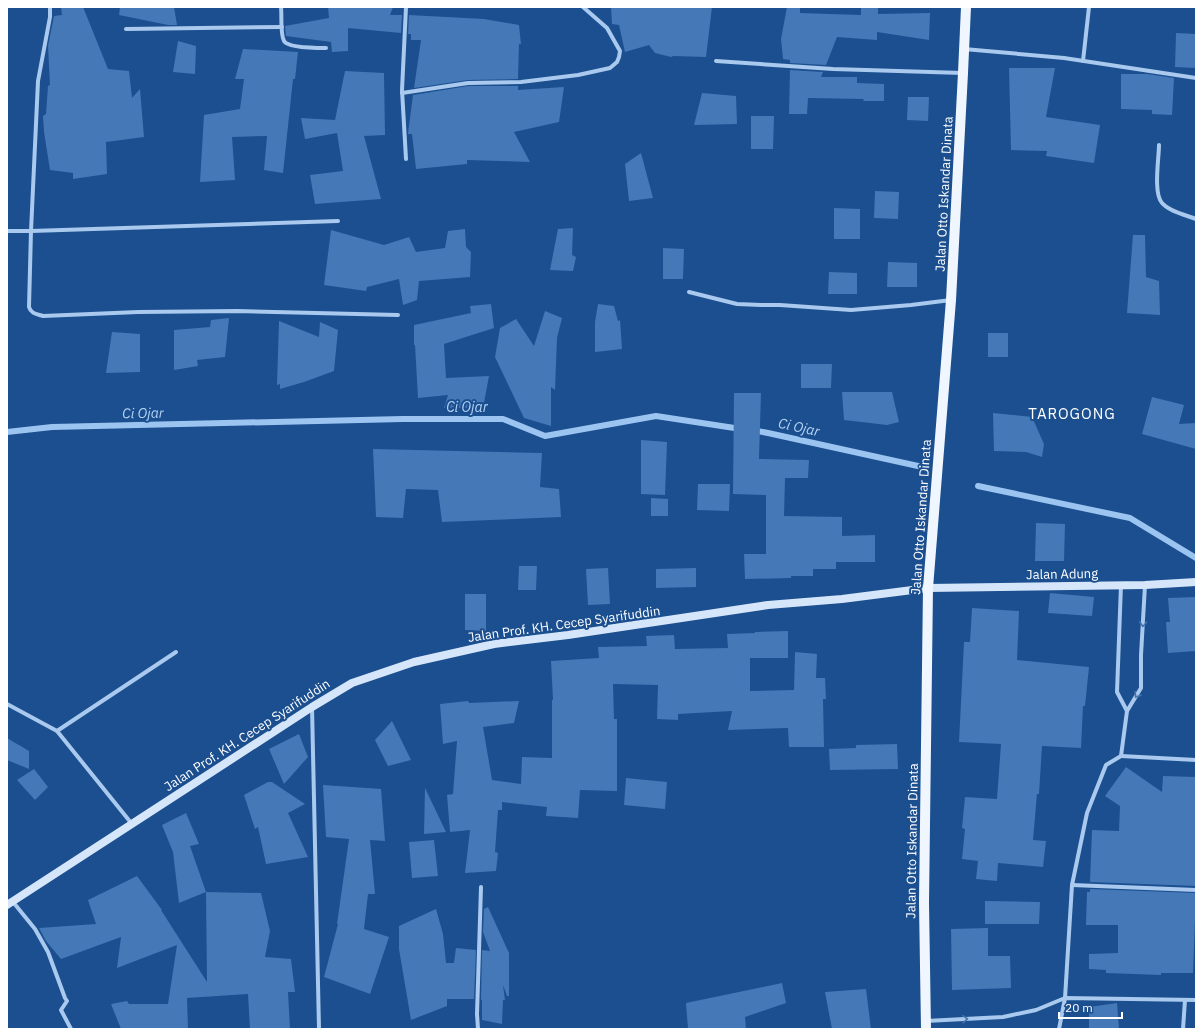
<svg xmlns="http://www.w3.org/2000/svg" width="1203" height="1036" viewBox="0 0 1203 1036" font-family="'IBM Plex Sans',sans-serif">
<rect width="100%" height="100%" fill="#1b4f8f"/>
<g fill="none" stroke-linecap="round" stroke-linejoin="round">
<g stroke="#9cc4f0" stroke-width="6">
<path d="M 752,430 L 768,433 L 918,466"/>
<path d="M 7,432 L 52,427 L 403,419 L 503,419 L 545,436 L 656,416 L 741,429"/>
<path d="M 978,486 L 1130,518 L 1196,558"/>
</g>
</g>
<g fill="#4478b7">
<path d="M 61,7 L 83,7 L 108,69 L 129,71 L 132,98 L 140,89 L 144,137 L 106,142 L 107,174 L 73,179 L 73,173 L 50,170 L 44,132 L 43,116 L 46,114 L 48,86 L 50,85 L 48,46 L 54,16 L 62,15 Z"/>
<path d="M 120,7 L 174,7 L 177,25 L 168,25 L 119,15 Z"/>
<path d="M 328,7 L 393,7 L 390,15 L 402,15 L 401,33 L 348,28 L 348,51 L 332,52 L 331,42 L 286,36 L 285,26 L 329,18 Z"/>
<path d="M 611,7 L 712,7 L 706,57 L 673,56 L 671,57 L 655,53 L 649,45 L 625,52 L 619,25 L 612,24 Z"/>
<path d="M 787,7 L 800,7 L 800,13 L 861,15 L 861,7 L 878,7 L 878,14 L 930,13 L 929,40 L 877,32 L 877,40 L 837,37 L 826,65 L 790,63 L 790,60 L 783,59 L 781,39 Z"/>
<path d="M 409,15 L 484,19 L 519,25 L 521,44 L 519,44 L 518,79 L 468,80 L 414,88 L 421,40 L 411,40 L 411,34 L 408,34 Z"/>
<path d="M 1176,33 L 1196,34 L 1196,68 L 1175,67 Z"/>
<path d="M 178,41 L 196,46 L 195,74 L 173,72 Z"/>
<path d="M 243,49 L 298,52 L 295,79 L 293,79 L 283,173 L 264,170 L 267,136 L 232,137 L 235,180 L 200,182 L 204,115 L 240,109 L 244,79 L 235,79 Z"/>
<path d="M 1009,68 L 1055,68 L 1046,117 L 1100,125 L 1094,163 L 1046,156 L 1047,151 L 1011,150 Z"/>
<path d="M 790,70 L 823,72 L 821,77 L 857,77 L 857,83 L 884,84 L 884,101 L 863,101 L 864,99 L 808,98 L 807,114 L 789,114 Z"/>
<path d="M 345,71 L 384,73 L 385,135 L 364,136 L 381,199 L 315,204 L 310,175 L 343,171 L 337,133 L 305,139 L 301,118 L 335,120 Z"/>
<path d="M 1121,74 L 1147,74 L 1174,78 L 1172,115 L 1152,114 L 1152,110 L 1121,109 Z"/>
<path d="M 468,86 L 518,86 L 518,90 L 564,87 L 559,122 L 514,132 L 530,162 L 467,160 L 467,164 L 416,169 L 412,134 L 408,134 L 408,133 L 413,95 Z"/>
<path d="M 702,93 L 736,96 L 737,124 L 694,125 Z"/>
<path d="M 908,97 L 929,97 L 928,121 L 907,120 Z"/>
<path d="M 751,116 L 774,116 L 773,149 L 751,149 Z"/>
<path d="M 641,153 L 653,198 L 629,201 L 625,164 Z"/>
<path d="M 875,191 L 899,192 L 898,219 L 874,218 Z"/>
<path d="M 834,208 L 860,209 L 860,239 L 834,239 Z"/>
<path d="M 573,228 L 572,255 L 576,257 L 573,271 L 550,270 L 558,229 Z"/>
<path d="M 465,229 L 466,247 L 471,252 L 470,277 L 419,281 L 417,300 L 403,305 L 399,279 L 367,287 L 366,291 L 324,285 L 331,230 L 384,245 L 409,237 L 416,252 L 445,248 L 448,231 Z"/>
<path d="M 1133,235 L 1145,235 L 1146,277 L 1159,281 L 1160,315 L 1127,313 Z"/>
<path d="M 663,248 L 684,249 L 683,279 L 663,279 Z"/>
<path d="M 888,262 L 917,263 L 917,287 L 887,287 Z"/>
<path d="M 829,272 L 857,273 L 857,294 L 828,294 Z"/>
<path d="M 491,304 L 494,328 L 444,344 L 446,378 L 489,376 L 483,408 L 444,408 L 448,395 L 418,398 L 415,345 L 414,345 L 414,325 L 471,313 L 470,306 Z"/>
<path d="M 598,304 L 614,306 L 618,321 L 620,320 L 622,349 L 595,352 L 595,322 Z"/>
<path d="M 545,311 L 562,318 L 557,338 L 555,390 L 551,387 L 551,426 L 524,418 L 495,357 L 500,328 L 516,319 L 534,346 Z"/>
<path d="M 229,318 L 225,357 L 197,360 L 198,366 L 174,370 L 174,330 L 210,327 L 211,320 Z"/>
<path d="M 279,321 L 319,337 L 320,322 L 338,330 L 334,371 L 304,382 L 280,389 L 280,384 L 277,385 Z"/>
<path d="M 112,332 L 140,334 L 140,372 L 106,373 Z"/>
<rect x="988" y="333" width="20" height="24"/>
<path d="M 801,364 L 832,364 L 831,388 L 801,388 Z"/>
<path d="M 842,392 L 892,392 L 899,422 L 887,425 L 844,420 Z"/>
<path d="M 734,393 L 761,393 L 759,459 L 809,460 L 808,478 L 785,478 L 784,516 L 842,517 L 842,536 L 875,535 L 875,562 L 836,562 L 836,569 L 813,569 L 813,576 L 791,576 L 791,578 L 745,579 L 744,554 L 766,554 L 766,495 L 733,494 Z"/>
<path d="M 1152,397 L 1184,405 L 1179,424 L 1196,423 L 1196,449 L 1142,434 Z"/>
<path d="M 993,413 L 1032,417 L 1044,444 L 1042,457 L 1026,452 L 994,451 Z"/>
<path d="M 641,440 L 667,442 L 665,495 L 641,494 Z"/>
<path d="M 373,449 L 542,453 L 540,487 L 559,489 L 561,517 L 442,522 L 438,490 L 406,489 L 403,518 L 376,517 Z"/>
<path d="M 698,484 L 730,484 L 729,511 L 697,510 Z"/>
<path d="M 651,498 L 668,499 L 668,516 L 651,516 Z"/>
<path d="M 1036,523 L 1065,524 L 1064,561 L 1035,561 Z"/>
<path d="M 519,566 L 537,566 L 536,590 L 518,590 Z"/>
<path d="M 608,568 L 610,604 L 588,605 L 586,569 Z"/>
<path d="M 696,568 L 696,587 L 656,588 L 656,569 Z"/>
<path d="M 1050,593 L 1094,597 L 1092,616 L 1048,613 Z"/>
<path d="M 465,594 L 486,594 L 486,631 L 465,630 Z"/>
<path d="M 1196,597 L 1196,651 L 1168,653 L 1166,622 L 1170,622 L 1168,598 Z"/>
<path d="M 972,608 L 1019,611 L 1017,660 L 1089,667 L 1085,706 L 1083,706 L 1081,748 L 1042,746 L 1039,794 L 1037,794 L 1033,840 L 1046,841 L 1043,867 L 998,863 L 997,881 L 976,879 L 978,861 L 962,859 L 965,829 L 962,828 L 965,797 L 997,799 L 1001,744 L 959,742 L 964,642 L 970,642 Z"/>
<path d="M 788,631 L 788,658 L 750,658 L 750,691 L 794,690 L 795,652 L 817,654 L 816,678 L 825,678 L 826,699 L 823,699 L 824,747 L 789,747 L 788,728 L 728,730 L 732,711 L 678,714 L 678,720 L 657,719 L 658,685 L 613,684 L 614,719 L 617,719 L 617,791 L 580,790 L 578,818 L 546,816 L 547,807 L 502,802 L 502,810 L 498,810 L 495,852 L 498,853 L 496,871 L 465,873 L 470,830 L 450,832 L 447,795 L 453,794 L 457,741 L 443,744 L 440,704 L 468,701 L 469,703 L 519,701 L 514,723 L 483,727 L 492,780 L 521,784 L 522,757 L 552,758 L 552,700 L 553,700 L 551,661 L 599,658 L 598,647 L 647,646 L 646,636 L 674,635 L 675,649 L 728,648 L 727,634 L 755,633 L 755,632 Z"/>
<path d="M 392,721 L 411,760 L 388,766 L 375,740 Z"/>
<path d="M 299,734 L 308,757 L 284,784 L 269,749 Z"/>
<path d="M 7,738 L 29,751 L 29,769 L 7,760 Z"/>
<path d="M 897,744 L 898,769 L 830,770 L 829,749 L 856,748 L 856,745 Z"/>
<path d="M 1126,767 L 1162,792 L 1163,776 L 1196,777 L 1196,886 L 1090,882 L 1092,830 L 1119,831 L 1120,806 L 1105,796 Z"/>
<path d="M 34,769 L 48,787 L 35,800 L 17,780 Z"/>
<path d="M 626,778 L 667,782 L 665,809 L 624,805 Z"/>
<path d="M 268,782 L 272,782 L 305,804 L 288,813 L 308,857 L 266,864 L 258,827 L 255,829 L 244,795 Z"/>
<path d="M 323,785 L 381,789 L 385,841 L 370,840 L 375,894 L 368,894 L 364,929 L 389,937 L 370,994 L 324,977 L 338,924 L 337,924 L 349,839 L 326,837 Z"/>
<path d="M 425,788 L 446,832 L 424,834 Z"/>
<path d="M 186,813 L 199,844 L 190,846 L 206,892 L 179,903 L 173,852 L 162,825 Z"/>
<path d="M 434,840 L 438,876 L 412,878 L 409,842 Z"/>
<path d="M 137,876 L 162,910 L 161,910 L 207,982 L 206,892 L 261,893 L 270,931 L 265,957 L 291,959 L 295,992 L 288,992 L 290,1029 L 250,1029 L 248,994 L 187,998 L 188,1029 L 121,1029 L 111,1004 L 127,1001 L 129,1004 L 168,1004 L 177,945 L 117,968 L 121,937 L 61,959 L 46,941 L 39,928 L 96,924 L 88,900 Z"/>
<path d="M 1090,889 L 1196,893 L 1193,973 L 1161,973 L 1161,975 L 1106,973 L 1106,970 L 1089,969 L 1089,954 L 1118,953 L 1118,925 L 1086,925 L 1087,892 L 1090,892 Z"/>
<path d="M 985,901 L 1040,902 L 1039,924 L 985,924 Z"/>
<path d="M 488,907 L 509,953 L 509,996 L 507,996 L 503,985 L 505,1000 L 503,1000 L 502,1024 L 482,1020 L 482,1000 L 481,1000 L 482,950 L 490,951 L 483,932 L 484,909 Z"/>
<path d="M 436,909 L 443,934 L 446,963 L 454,963 L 456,948 L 476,950 L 474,999 L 447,999 L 447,1006 L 411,1020 L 399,949 L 399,926 Z"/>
<path d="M 988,928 L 988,956 L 1010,956 L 1011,988 L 952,990 L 951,929 Z"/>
<path d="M 782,983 L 786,1003 L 745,1017 L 746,1029 L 688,1029 L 686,1003 Z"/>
<path d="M 866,989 L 871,1029 L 832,1029 L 825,992 Z"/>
<path d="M 1117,1003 L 1119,1029 L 1089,1029 L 1089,1007 Z"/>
</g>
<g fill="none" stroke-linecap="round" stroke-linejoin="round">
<g stroke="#a9c9ee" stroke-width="4">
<path d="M 281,7 C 282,15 280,34 284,41 C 288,48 318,48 326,48"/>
<path d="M 126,29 L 282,27"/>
<path d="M 964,49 L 1064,58 L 1196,78"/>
<path d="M 716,61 L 833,69 L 963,73"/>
<path d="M 1083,61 L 1089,7"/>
<path d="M 402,93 L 468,83 L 521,82 L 578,75 L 610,68 L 617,62 L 619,57 L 620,51 L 607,28 L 583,7"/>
<path d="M 1159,145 C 1159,158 1153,193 1162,203 C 1170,212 1186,215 1196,219"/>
<path d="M 406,159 L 402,90 L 406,7"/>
<path d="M 338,221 L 31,231 L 29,307 C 31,314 37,314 43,316 L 138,312 L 238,311 L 398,315"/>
<path d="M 7,231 L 31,231 L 38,81 L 50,17 L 50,7"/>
<path d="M 689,292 L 737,304 L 761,305 L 780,305 L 851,310 L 911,305 L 951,300"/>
<path d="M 1121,585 L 1117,692 L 1127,711"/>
<path d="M 7,704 L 57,731 L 132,824"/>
<path d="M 312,707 L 319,1029"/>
<path d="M 57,731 L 176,652"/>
<path d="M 1121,756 L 1196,760"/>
<path d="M 1072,885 L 1196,890"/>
<path d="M 13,902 L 35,929 L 48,952 L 65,998 L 67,1001 L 61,1010 L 71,1029"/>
<path d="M 926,1021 L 1003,1017 L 1036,1010 L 1065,998 L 1196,1000"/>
<path d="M 478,1029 L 477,1014 L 481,887"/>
<path d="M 1059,1029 L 1065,998 L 1072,885 L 1087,813 L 1106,765 L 1121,756 L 1127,711 L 1141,688 L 1141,655 L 1145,585"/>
<path d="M 1183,1029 L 1185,1000"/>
</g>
<path stroke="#d6e6fa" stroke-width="8" d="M 7,905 L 312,707 L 352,683 L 414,662 L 494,644 L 568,635 L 768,605 L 842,599 L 928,588 L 1145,585 L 1196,582"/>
<path stroke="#f0f6ff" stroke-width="10" d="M 926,1029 L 924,903 L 928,588 L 951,300 L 963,73 L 966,7"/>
</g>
<defs><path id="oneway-chevron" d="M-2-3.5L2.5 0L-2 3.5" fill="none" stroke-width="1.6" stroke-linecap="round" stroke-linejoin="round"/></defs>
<g stroke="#4674ac">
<use href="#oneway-chevron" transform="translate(1143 624) rotate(93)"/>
<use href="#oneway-chevron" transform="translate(1137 695) rotate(122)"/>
<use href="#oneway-chevron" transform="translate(965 1019) rotate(-3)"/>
</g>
<g text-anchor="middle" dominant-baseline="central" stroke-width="4" stroke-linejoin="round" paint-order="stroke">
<g font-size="13" fill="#fff" stroke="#1b4f8f">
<text transform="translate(944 194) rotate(-87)">Jalan Otto Iskandar Dinata</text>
<text transform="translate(921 517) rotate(-86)">Jalan Otto Iskandar Dinata</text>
<text transform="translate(1062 574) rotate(-1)">Jalan Adung</text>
<text transform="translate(564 624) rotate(-8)">Jalan Prof. KH. Cecep Syarifuddin</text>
<text transform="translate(247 735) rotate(-33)">Jalan Prof. KH. Cecep Syarifuddin</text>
<text transform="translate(912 841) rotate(-89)">Jalan Otto Iskandar Dinata</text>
</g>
<g font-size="14" font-style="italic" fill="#b5d3f5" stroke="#1b4f8f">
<text x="467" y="407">Ci Ojar</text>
<text transform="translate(143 413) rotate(-1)">Ci Ojar</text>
<text transform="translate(799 427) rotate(12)">Ci Ojar</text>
</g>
<g font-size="15" letter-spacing="1" fill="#fff" stroke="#1b4f8f">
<text x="1072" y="413">TAROGONG</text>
</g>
</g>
<rect width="1203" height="1036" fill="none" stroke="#ffffff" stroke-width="16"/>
<path d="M1059 1012v6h63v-6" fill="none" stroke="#ffffff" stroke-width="2"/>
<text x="1065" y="1012" font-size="12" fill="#ffffff" stroke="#1b4f8f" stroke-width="3" paint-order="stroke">20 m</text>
</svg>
